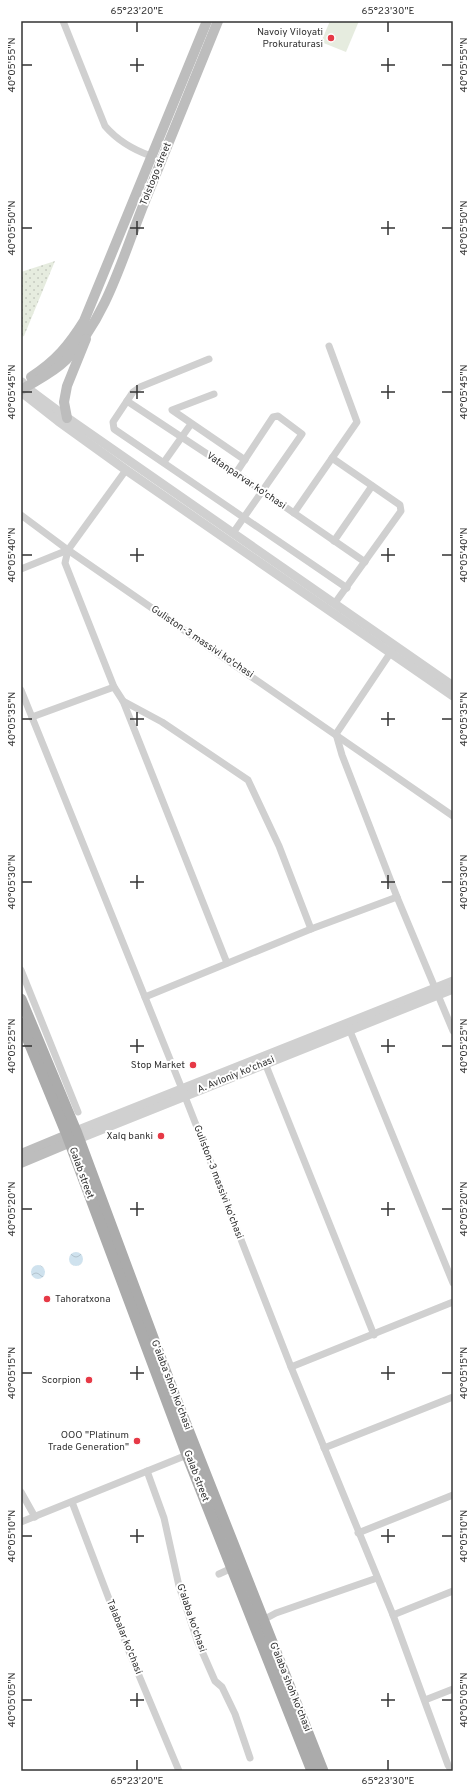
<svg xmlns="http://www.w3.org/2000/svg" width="474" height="1792" viewBox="0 0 474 1792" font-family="Overpass,sans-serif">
<defs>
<pattern id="grass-dots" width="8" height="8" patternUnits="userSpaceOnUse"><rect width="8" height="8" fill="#e6ecdf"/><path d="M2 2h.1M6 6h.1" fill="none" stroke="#c6cbc0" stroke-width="1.8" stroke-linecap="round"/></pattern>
<pattern id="water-waves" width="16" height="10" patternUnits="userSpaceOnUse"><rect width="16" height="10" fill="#cfe2ee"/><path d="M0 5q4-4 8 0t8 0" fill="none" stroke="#b2c2cd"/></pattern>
</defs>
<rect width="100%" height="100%" fill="#fff"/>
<path fill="url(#grass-dots)" d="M 55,261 L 24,336 L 21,337 L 21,272 Z"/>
<path fill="#e6ecdf" d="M 330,21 L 359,21 L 346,52 L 321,42 Z"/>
<g fill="url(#water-waves)">
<circle cx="76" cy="1259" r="7"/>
<circle cx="38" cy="1272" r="7"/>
</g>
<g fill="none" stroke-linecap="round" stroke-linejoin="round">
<g stroke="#d0d0d0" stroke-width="7">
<path d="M 63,21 L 105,126 C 117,140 134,150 151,156"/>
<path d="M 209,359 L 140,387 L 133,392 L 113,422 L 114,429 L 347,588"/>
<path d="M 214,394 L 172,410 L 245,460"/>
<path d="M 127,401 L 236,473 L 365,562"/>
<path d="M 332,458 L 400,505 L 401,511 L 335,603"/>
<path d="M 164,462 L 191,424"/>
<path d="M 126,470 L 68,550 L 65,563 L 114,687 L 123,701 L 227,963"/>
<path d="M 294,513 L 357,422 L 329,346"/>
<path d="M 21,515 L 68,550 L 453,816"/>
<path d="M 233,533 L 302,434 L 278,416 L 273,417 L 236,473"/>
<path d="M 334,541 L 372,486"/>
<path d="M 21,569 L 68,550"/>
<path d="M 391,652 L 336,734 L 342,755 L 397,897 L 453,1031"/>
<path d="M 21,690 L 182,1089 L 291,1367 L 393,1615 L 448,1765 L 452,1771"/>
<path d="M 123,701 L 162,722 L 248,780 L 279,846 L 311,929"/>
<path d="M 32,717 L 114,687"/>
<path d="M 21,970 L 78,1112"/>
<path d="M 145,997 L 311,929 L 397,897"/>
<path d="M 350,1031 L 453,1283"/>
<path d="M 265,1063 L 374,1335"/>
<path d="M 291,1367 L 453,1302"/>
<path d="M 324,1448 L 453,1397"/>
<path d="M 147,1471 L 164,1518 L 179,1586 L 197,1640 L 215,1681 L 222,1687 L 235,1714 L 250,1758"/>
<path d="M 21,1492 L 35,1517"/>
<path d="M 72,1502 L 130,1654 L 179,1771"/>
<path d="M 21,1522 L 187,1455"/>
<path d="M 358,1533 L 453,1495"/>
<path d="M 219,1574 L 232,1568"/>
<path d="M 393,1615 L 453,1591"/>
<path d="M 263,1620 L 276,1613 L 377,1578"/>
<path d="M 425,1700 L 453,1689"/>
</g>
<g stroke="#d0d0d0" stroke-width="9">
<path d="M 22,382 L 26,387 L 69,419 L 453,686"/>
<path d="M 21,392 L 58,421 L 126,470 L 453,696"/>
<path d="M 76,1131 L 453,981"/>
<path d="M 78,1139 L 453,989"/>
</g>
<g stroke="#bdbdbd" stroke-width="10">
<path d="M 31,377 C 56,361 69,345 84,321 L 207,21"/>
<path d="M 21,390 C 37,380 53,373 66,360 C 108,316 123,255 145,201 C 169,141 194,81 218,21"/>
<path d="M 67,418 L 64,402 L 67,386 L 86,339"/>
<path d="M 21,1154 L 74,1132"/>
<path d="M 21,1163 L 76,1140"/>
</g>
<g stroke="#ababab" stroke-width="11">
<path d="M 21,999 L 76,1131 L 174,1394 L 323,1771"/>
<path d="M 21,1023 L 67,1135 L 187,1455 L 312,1771"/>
</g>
</g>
<path fill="none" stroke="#333" stroke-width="1.5" d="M 137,22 L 137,32M 388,22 L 388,32M 137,58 L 137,72M 388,58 L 388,72M 22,65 L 32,65M 130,65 L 144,65M 381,65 L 395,65M 442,65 L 452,65M 137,221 L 137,235M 388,221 L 388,235M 22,228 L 32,228M 130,228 L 144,228M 381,228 L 395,228M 442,228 L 452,228M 137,385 L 137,399M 388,385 L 388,399M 22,392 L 32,392M 130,392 L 144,392M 381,392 L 395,392M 442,392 L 452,392M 137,548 L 137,562M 388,548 L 388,562M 22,555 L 32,555M 130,555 L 144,555M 381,555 L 395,555M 442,555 L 452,555M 137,712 L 137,726M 388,712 L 388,726M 22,719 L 32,719M 130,719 L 144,719M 381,719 L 395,719M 442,719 L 452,719M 137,875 L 137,889M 388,875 L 388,889M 22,882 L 32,882M 130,882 L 144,882M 381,882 L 395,882M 442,882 L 452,882M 137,1039 L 137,1053M 388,1039 L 388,1053M 22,1046 L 32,1046M 130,1046 L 144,1046M 381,1046 L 395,1046M 442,1046 L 452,1046M 137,1202 L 137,1216M 388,1202 L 388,1216M 22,1209 L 32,1209M 130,1209 L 144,1209M 381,1209 L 395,1209M 442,1209 L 452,1209M 137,1366 L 137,1380M 388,1366 L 388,1380M 22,1373 L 32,1373M 130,1373 L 144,1373M 381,1373 L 395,1373M 442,1373 L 452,1373M 137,1529 L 137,1543M 388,1529 L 388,1543M 22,1536 L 32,1536M 130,1536 L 144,1536M 381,1536 L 395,1536M 442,1536 L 452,1536M 137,1693 L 137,1707M 388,1693 L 388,1707M 22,1700 L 32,1700M 130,1700 L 144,1700M 381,1700 L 395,1700M 442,1700 L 452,1700M 137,1760 L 137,1770M 388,1760 L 388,1770"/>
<g fill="#e63946" stroke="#fff" stroke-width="1.5">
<circle cx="331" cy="38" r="4"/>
<circle cx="193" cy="1065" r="4"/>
<circle cx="161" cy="1136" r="4"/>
<circle cx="47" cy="1299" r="4"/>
<circle cx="89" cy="1380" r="4"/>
<circle cx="137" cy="1441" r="4"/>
</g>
<g text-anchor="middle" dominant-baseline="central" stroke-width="4" stroke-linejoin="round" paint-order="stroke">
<g font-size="10" fill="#333" stroke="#fff" text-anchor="end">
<text x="323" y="32">Navoiy Viloyati<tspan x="323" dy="12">Prokuraturasi</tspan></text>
<text x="185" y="1065">Stop Market</text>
<text x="153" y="1136">Xalq banki</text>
<text x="55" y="1299" text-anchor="start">Tahoratxona</text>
<text x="81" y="1380">Scorpion</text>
<text x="129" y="1435">OOO "Platinum<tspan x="129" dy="12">Trade Generation"</tspan></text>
</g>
<g font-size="10" fill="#333" stroke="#fff">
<text transform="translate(156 174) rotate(-68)">Tolstogo street</text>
<text transform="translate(246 481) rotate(34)">Vatanparvar ko'chasi</text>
<text transform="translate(202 642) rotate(34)">Guliston-3 massivi ko'chasi</text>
<text transform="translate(236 1075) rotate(-22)">A. Avloniy ko'chasi</text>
<text transform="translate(81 1173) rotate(70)">Galab street</text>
<text transform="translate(218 1182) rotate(69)">Guliston-3 massivi ko'chasi</text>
<text transform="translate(171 1385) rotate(69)">G'alaba shoh ko'chasi</text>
<text transform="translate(196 1476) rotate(69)">Galab street</text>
<text transform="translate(191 1618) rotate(71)">G'alaba ko'chasi</text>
<text transform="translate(124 1637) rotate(68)">Talabalar ko'chasi</text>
<text transform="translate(290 1687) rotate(68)">G'alaba shoh ko'chasi</text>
</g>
</g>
<rect width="474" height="1792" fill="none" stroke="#ffffff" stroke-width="44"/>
<rect x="22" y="22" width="430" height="1748" fill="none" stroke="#333" stroke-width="1.5"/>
<g font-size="10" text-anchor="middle" fill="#333">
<text x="137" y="14">65°23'20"E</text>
<text x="388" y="14">65°23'30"E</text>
<text transform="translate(11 65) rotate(-90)" y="4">40°05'55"N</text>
<text transform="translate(463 65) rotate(-90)" y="4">40°05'55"N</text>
<text transform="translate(11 228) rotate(-90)" y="4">40°05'50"N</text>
<text transform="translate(463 228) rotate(-90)" y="4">40°05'50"N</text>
<text transform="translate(11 392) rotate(-90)" y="4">40°05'45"N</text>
<text transform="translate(463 392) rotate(-90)" y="4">40°05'45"N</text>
<text transform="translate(11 555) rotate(-90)" y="4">40°05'40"N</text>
<text transform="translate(463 555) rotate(-90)" y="4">40°05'40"N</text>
<text transform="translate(11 719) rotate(-90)" y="4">40°05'35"N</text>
<text transform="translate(463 719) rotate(-90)" y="4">40°05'35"N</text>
<text transform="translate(11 882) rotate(-90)" y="4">40°05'30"N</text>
<text transform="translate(463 882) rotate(-90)" y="4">40°05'30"N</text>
<text transform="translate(11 1046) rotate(-90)" y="4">40°05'25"N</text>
<text transform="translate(463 1046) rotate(-90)" y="4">40°05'25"N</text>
<text transform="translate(11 1209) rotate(-90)" y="4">40°05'20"N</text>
<text transform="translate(463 1209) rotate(-90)" y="4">40°05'20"N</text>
<text transform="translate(11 1373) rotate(-90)" y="4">40°05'15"N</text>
<text transform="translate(463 1373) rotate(-90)" y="4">40°05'15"N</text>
<text transform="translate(11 1536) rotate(-90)" y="4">40°05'10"N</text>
<text transform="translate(463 1536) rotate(-90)" y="4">40°05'10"N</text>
<text transform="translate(11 1700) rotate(-90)" y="4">40°05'05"N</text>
<text transform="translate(463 1700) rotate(-90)" y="4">40°05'05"N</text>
<text x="137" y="1784">65°23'20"E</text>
<text x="388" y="1784">65°23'30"E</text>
</g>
</svg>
